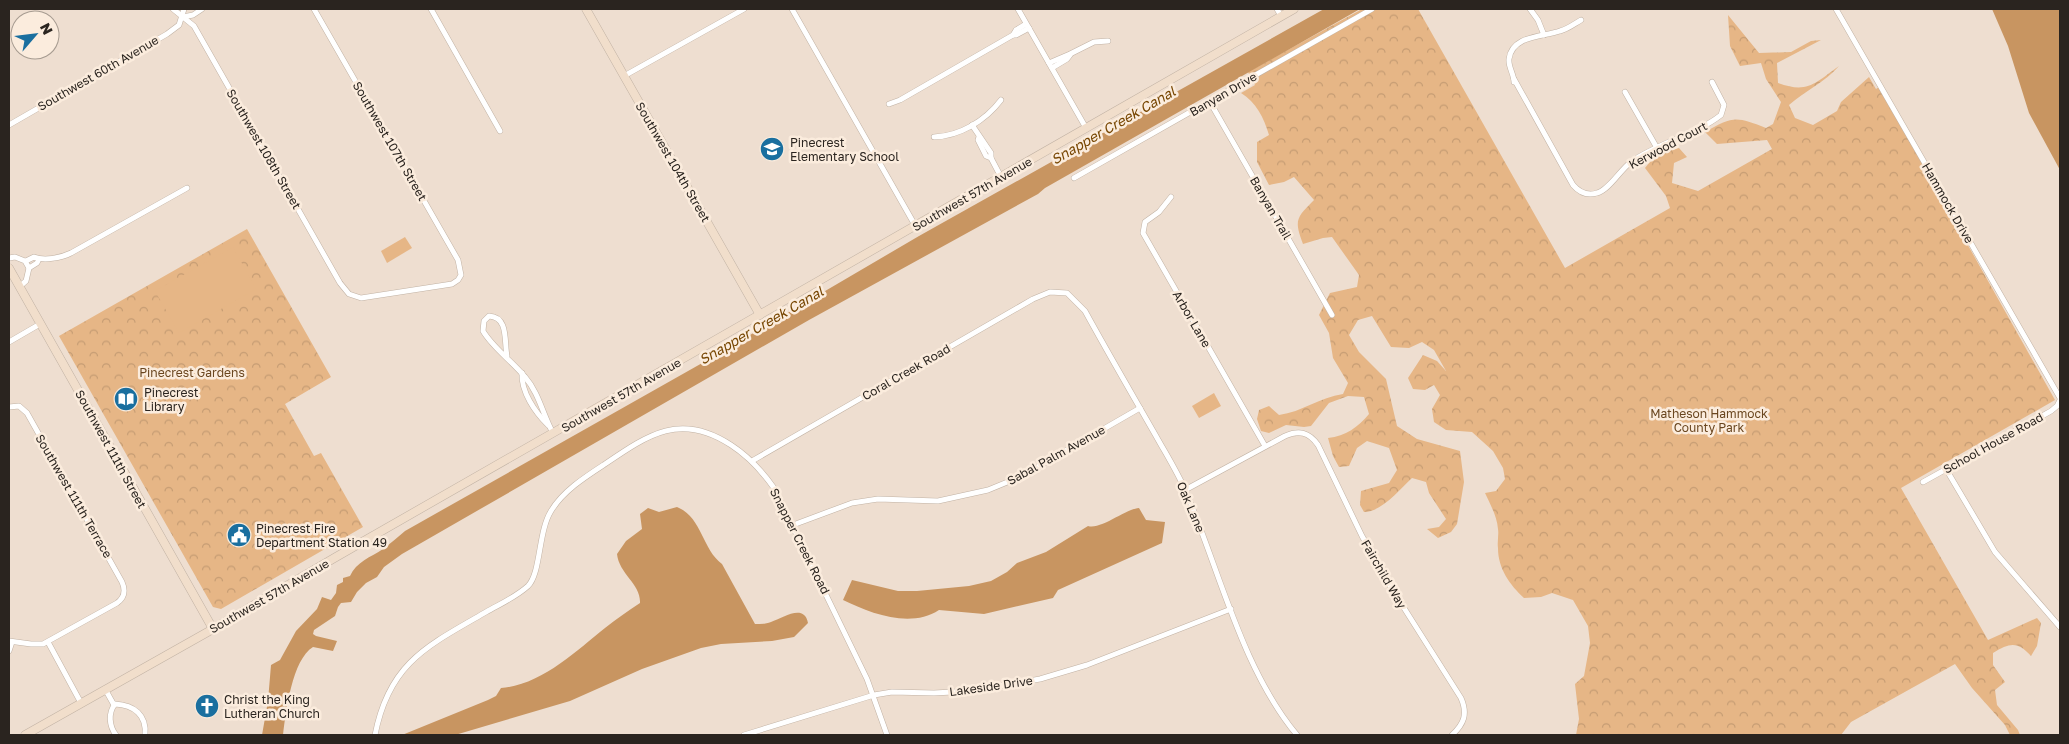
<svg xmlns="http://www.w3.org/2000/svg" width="2069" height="744" viewBox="0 0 2069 744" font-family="'Golos Text',sans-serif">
<defs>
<pattern id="forest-crowns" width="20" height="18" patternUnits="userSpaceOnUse" patternTransform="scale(1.25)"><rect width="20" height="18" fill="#e6b686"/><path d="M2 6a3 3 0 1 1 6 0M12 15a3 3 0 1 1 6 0" fill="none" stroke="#c59c73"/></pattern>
</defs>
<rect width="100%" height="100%" fill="#eeded0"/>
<g fill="url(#forest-crowns)">
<path d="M 1362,9 L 1418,9 L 1565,268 L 1670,208 L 1666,196 L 1645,168 C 1654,156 1665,150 1679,148 L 1687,157 L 1674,163 L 1672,183 L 1698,191 L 1772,149 L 1767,140 L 1717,144 L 1705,132 C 1733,116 1736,116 1766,128 L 1773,124 L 1781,102 L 1766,79 L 1761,63 L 1740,66 L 1730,46 L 1728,15 L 1759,53 L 1791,52 L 1811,41 L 1821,40 L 1777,63 L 1778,83 C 1808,94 1815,83 1839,66 C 1825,82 1805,91 1789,105 L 1795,118 L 1813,125 L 1837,111 L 1841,102 L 1869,77 L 1876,89 L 1879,87 L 2055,400 L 1901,488 L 1988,640 L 2037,618 L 2041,623 L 2037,646 L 2031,656 C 2017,641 2010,643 1993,653 L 1993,665 L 2005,682 L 1995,690 L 1997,705 L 2018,730 L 2020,735 L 2010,735 L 2005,725 L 1972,688 L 1955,664 L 1851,722 L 1841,735 L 1576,735 L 1579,719 L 1575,684 L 1584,676 L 1590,643 L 1588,626 L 1573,600 L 1552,593 L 1541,597 L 1524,598 C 1510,585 1498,569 1498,548 C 1497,542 1499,535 1498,529 C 1497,516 1490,504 1485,493 L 1496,491 L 1505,479 L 1503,468 L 1493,451 L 1472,432 L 1446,430 L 1434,422 L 1432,409 L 1440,395 L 1434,385 L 1425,390 L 1413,389 L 1408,378 L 1423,355 L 1437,361 L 1446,371 L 1434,350 L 1422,342 L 1409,348 L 1391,347 L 1372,316 L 1358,320 L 1349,335 L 1359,352 L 1386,379 L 1397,426 L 1417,439 L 1460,451 L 1464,482 L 1457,524 L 1451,532 L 1438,538 L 1427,529 L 1439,527 L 1446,519 L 1429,493 L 1426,482 L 1412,478 C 1400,489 1382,512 1364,512 L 1360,505 L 1361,491 L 1389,483 L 1397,470 L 1389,448 L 1367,441 L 1357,448 L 1349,466 L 1339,467 L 1333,456 L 1328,438 C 1346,436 1358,427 1369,414 L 1364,397 L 1348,396 L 1329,403 L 1311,426 L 1304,427 L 1286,425 L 1269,433 L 1261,431 L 1257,419 L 1259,410 L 1269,406 L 1279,415 C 1302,412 1320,397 1343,394 L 1348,383 L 1333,358 L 1329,333 L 1319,315 L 1330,293 L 1357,287 L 1359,275 L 1332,237 L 1323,238 L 1303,244 C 1294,220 1296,218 1314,200 L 1294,177 L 1284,182 L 1269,185 L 1257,162 L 1257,142 L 1269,135 C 1264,118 1256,102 1241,93 L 1255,85 L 1248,72 Z"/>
<path d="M 247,229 L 331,377 L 285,404 L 314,456 L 321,453 L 363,527 L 221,609 L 213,607 L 59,336 Z"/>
</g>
<g fill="#e6b686">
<path d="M 405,237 L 412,248 L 387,263 L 381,251 Z"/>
<path d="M 233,247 L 256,289 L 179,333 L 155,291 Z"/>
<path d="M 1214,393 L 1221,406 L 1199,418 L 1192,406 Z"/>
</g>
<g fill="#c89561">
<path d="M 1324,9 L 1360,9 L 1045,188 L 1038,194 L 809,320 L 402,554 L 384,567 L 377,577 L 366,583 L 357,592 L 351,602 L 341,603 L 338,607 L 335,616 L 314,630 L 313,634 L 316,636 L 337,641 L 333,651 L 313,647 C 292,660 286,711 283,735 L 262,735 L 268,701 L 271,665 L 280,660 L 296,631 L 317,609 L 322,597 L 331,600 L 336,593 L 337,585 L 343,582 L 343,578 L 350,576 C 356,562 371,557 383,549 C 391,543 398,537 405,531 L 704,362 L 919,236 Z"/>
<path d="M 1992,9 L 2060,9 L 2060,170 L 2029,113 L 2008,46 Z"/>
<path d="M 677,507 C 702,517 702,549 722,564 L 755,624 C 761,624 766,624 771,622 C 783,618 804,603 808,623 L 794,637 L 772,641 L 721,644 L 701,648 L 642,669 L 570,701 L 455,735 L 402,735 L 488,700 L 496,696 L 501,688 C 541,685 575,652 605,628 C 616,619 628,611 640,603 C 641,584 619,574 617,554 L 626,541 L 642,529 L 640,514 L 648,508 L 659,512 Z"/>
<path d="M 1139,508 L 1146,520 L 1165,522 L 1162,543 L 1058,590 L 1053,598 L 984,614 L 939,610 C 910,629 870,613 843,600 L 852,580 L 898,591 L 917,591 L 969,586 L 991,581 L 1007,572 L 1017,563 L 1046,552 L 1088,526 C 1101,530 1125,509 1139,508 Z"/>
</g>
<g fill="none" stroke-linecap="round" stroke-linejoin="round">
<g stroke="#c1b2a4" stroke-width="6">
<g id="street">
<path d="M 173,9 L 194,26 L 340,283 L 349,294 L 361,298 L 452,284 L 458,280 L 461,275 L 458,260 L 314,9"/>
<path d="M 431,9 L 500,131"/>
<path d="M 792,9 L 916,227"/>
<path d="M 1018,9 L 1086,128"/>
<path d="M 1277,9 L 1281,16"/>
<path d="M 1530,9 L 1538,20 L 1544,35"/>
<path d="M 1836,9 L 2060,398"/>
<path d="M 183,17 L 193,15 L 202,9"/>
<path d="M 1013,35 L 1016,30 L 1026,24"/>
<path d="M 1049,63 L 1070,54 L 1094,42 L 1108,41"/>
<path d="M 1052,68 L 1067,59 L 1070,55"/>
<path d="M 624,76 L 744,9"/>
<path d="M 1514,79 L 1573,185 C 1579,192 1587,196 1597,193 C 1609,190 1620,170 1631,162 C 1659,142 1694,136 1721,115 L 1724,105 L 1712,82"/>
<path d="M 1514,82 C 1514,74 1508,67 1509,59 C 1512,35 1543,37 1560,31 C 1568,29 1574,24 1581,20"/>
<path d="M 1625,92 L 1657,148"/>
<path d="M 1210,102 L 1332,315"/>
<path d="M 889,104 L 900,100 L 1013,35 L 1016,35 L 1029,28"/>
<path d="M 9,125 L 167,34 L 179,25 L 184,9"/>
<path d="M 972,125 L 991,153 L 991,158 L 1001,177"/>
<path d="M 934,137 C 960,136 985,121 1001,100"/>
<path d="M 979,137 L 978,140 L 986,156 L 991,158"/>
<path d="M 1074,178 L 1372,9"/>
<path d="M 1171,197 L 1159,212 L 1145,222 L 1143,233 L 1265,446"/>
<path d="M 9,258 L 15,257 L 25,261 L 29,268 L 26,281 L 19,287"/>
<path d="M 26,261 L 34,257 C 44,261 61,258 71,253 L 187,188"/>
<path d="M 29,268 L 37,263 L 39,259"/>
<path d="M 9,342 L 40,324"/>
<path d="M 507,356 C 504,342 509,317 489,316 L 484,321 L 483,331 C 493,348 512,361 525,377 C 539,393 543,415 553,433"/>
<path d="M 522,373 C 521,392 535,412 548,425"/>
<path d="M 9,407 L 19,406 L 27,413 L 122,582 C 126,591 124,598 117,603 L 43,644 L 31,644 L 9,641"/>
<path d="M 752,461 L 1033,299 L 1050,292 L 1067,293 L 1085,311 C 1108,353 1132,394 1156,436 C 1166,454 1178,473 1186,492 C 1220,572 1242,669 1297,735"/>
<path d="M 1946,469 L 1995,552 L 2060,627"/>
<path d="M 1923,482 L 2051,411 L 2057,406 L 2060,400"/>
<path d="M 1185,490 L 1285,436 C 1299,430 1309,432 1318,445 L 1362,536 L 1392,589 L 1461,698 C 1468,714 1464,724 1452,735"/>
<path d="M 793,525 L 852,503 L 878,499 L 938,501 L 988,490 L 1022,476 L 1140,408"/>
<path d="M 48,642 L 81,703"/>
<path d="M 9,651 L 12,642"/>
<path d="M 105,689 L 114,705"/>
<path d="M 116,735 C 109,726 108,713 115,704 C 134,705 147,715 145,735"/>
<path d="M 375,735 C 389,663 427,646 486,612 C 500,604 516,597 528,586 C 541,573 538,532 551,511 C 563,491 585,477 605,464 C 649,434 681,412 731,445 C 748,456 762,471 774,488 L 867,679 L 887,735"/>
<path d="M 744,735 L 874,695 L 892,692 L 934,693 L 971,691 L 1040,679 L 1087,665 L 1231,609"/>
</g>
</g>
<g stroke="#c1b2a4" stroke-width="9">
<g id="secondary">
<path d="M 586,9 L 760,315"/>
<path d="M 9,268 L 213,629"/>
<path d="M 25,735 L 213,629 L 336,557 L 1294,9"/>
</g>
</g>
<use href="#street" stroke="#fff" stroke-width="5"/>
<use href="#secondary" stroke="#f1decb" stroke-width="8"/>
</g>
<defs>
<g id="school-disc" transform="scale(1.25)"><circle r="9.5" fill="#1a6f9f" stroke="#fbecdd"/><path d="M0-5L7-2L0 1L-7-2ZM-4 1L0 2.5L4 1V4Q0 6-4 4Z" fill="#fff"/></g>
<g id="library-disc" transform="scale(1.25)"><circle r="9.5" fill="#1a6f9f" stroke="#fbecdd"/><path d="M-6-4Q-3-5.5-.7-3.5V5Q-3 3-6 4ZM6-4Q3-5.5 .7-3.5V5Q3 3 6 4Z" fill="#fff"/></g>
<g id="civic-disc" transform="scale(1.25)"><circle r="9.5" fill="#1a6f9f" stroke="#fbecdd"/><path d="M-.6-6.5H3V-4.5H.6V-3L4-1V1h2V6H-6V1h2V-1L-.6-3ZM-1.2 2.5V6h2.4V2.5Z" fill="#fff"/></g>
<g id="church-disc" transform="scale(1.25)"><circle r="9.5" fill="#1a6f9f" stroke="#fbecdd"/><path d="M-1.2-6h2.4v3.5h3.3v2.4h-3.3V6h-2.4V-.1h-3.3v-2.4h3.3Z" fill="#fff"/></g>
</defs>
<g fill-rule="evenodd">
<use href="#school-disc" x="772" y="149"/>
<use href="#library-disc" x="126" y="399"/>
<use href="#civic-disc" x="239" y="535"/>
<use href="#church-disc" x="207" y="706"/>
</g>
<g text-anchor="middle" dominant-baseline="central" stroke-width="5" stroke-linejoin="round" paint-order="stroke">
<g font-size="12" fill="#2a241f" stroke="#fbecdd">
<text transform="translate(98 73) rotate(-30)">Southwest 60th Avenue</text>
<text transform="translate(1223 94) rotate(-30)">Banyan Drive</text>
<text transform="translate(390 141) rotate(60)">Southwest 107th Street</text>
<text transform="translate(1668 145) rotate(-28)">Kerwood Court</text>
<text transform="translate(264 149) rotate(60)">Southwest 108th Street</text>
<text transform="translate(673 162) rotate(60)">Southwest 104th Street</text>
<text transform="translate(972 194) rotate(-30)">Southwest 57th Avenue</text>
<text transform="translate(1948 203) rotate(60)">Hammock Drive</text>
<text transform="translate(1271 208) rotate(60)">Banyan Trail</text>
<text transform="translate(1192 319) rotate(60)">Arbor Lane</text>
<text transform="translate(906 372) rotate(-30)">Coral Creek Road</text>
<text transform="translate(621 395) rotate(-30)">Southwest 57th Avenue</text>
<text transform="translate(1993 443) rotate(-29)">School House Road</text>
<text transform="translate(111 449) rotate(61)">Southwest 111th Street</text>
<text transform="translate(1056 455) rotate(-29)">Sabal Palm Avenue</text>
<text transform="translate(74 496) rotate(60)">Southwest 111th Terrace</text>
<text transform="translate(1191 507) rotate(67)">Oak Lane</text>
<text transform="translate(800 541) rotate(63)">Snapper Creek Road</text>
<text transform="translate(1384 574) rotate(60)">Fairchild Way</text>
<text transform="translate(269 596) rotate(-30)">Southwest 57th Avenue</text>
<text transform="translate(991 686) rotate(-8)">Lakeside Drive</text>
</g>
<g font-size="12" fill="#2a241f" stroke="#fbecdd" text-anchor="start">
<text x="790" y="142">Pinecrest<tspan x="790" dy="14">Elementary School</tspan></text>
<text x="144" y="392">Pinecrest<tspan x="144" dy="14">Library</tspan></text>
<text x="256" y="528">Pinecrest Fire<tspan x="256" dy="14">Department Station 49</tspan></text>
<text x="224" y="699">Christ the King<tspan x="224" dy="14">Lutheran Church</tspan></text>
</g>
<g font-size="12" fill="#6a461f" stroke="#fbecdd">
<text x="192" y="372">Pinecrest Gardens</text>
<text x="1709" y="413">Matheson Hammock<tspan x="1709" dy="14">County Park</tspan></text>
</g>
<g font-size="14" font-style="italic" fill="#774602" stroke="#fbecdd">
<text transform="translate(1113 125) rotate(-30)">Snapper Creek Canal</text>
<text transform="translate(761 325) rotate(-30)">Snapper Creek Canal</text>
</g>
</g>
<rect width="2069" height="744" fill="none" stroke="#2a241f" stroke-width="20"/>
<g transform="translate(35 35) rotate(62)"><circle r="24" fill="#fbecdd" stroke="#a79c91"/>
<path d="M0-4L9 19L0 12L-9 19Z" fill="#1a6f9f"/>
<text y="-8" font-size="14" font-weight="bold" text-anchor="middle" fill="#2a241f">N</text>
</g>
</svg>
